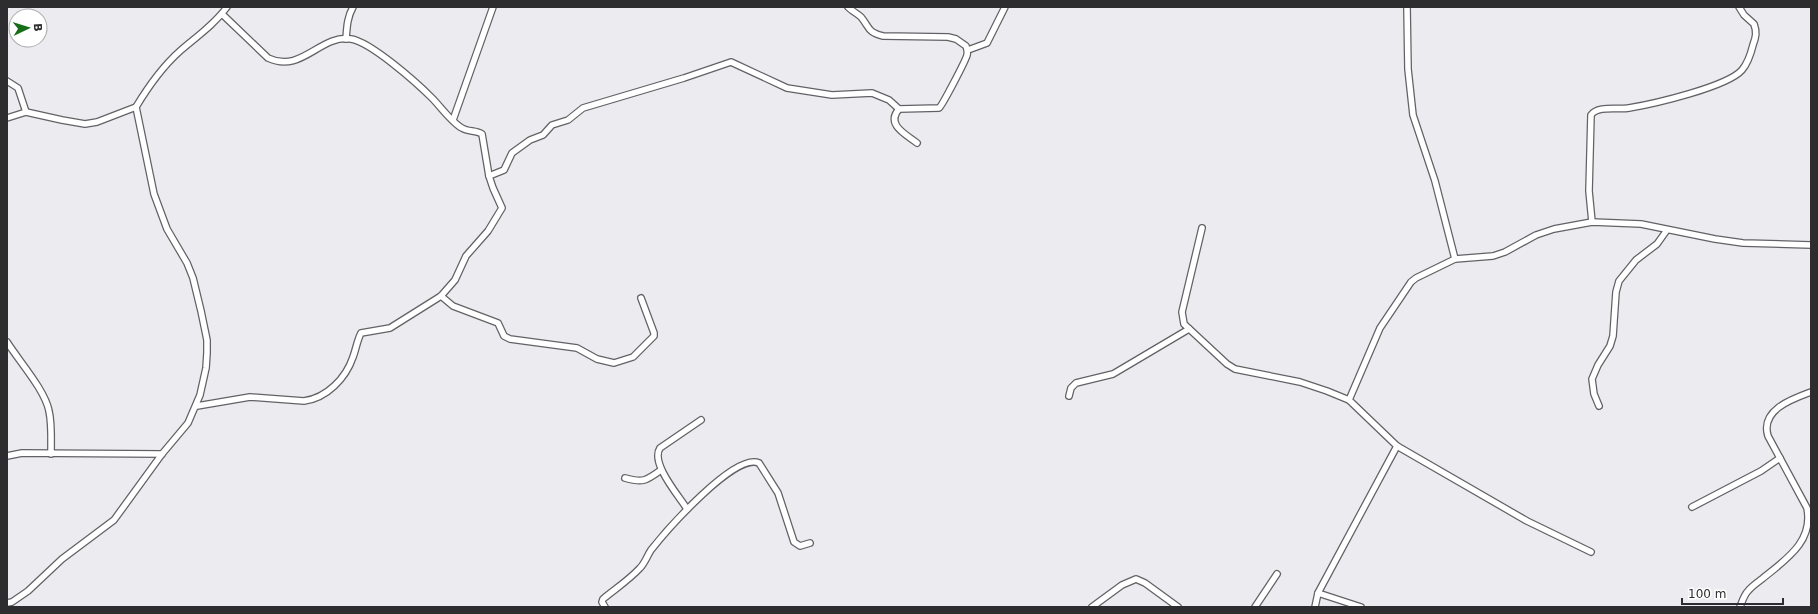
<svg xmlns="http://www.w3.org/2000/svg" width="1818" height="614" viewBox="0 0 1818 614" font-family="'DejaVu Sans',sans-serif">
<rect width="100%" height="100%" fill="#ebebf0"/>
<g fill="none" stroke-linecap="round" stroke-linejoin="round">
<g stroke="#626266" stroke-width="8">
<g id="minor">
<path d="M 848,7 C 852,11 858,14 861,17 C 870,28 867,32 883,36 L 948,37 L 956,39 L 966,46 C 967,49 968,52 967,55 C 966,60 942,106 939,108 L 899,109 C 885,125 907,135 917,143"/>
<path d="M 1407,7 L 1408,69 L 1413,115 L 1435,181 L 1455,259"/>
<path d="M 346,39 C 347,27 347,18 353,7"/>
<path d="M 968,50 L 987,43 L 1005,7"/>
<path d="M 7,81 L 18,88 L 26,112"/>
<path d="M 7,118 L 26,112 L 62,120 L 85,124 L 97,122 L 136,107"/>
<path d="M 453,120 L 493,7"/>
<path d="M 489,176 L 504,170 L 512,153 L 530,140 L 543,135 L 552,125 L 568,120 L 583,108 L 684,78 L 731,62 L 787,88 L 832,95 L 872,93 L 889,100 L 899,109"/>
<path d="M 1592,222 L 1589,191 L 1591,115 C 1598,105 1618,110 1629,108 C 1653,104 1727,87 1742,70 C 1748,63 1751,53 1753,45 C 1756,37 1757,32 1754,24 L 1744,15 L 1739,7"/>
<path d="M 1202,228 L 1182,312 L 1184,324 L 1227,364 L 1235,369 L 1300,382 L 1327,391 L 1349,400"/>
<path d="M 441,296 L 453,306 L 498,323 L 504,336 L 510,339 L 577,348 L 597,359 L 614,363 L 633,357 L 654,336 L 654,333 L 641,298"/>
<path d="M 7,342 C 19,361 45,390 49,411 C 52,424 51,440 51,454"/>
<path d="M 1069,396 L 1071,388 L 1076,383 L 1113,374 L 1189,329"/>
<path d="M 197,406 L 250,397 L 304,401 C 327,398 346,378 353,357 C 356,349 357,341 361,333 L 390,328 L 441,296 L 455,280 L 466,256 L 488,231 L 502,208 L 493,188 L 489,176 L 482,134 C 476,130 468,132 462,128 C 452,123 440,106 432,98 C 417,83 371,42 351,39 C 320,34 302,74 268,58 L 222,14"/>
<path d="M 1599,406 L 1594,394 L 1592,379 L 1598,365 L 1610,346 L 1613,336 L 1616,292 L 1619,281 L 1636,260 L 1657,244 L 1667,230"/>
<path d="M 1397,446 L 1527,521 L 1591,552"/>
<path d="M 7,456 L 22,453 L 162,454"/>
<path d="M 625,478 C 643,483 646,481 661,470"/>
<path d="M 1692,507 L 1761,471 L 1780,458"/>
<path d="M 687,509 C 679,496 650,463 660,448 L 701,420"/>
<path d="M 1318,593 L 1361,607"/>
<path d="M 7,603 L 12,602 L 28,591 L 62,559 L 114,520 L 162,454 L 188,423 L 200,395 L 206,368 L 207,353 L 207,340 L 201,311 L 193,278 L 187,263 L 167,229 L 154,194 L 136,107 C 148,87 162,67 180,51 C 196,37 214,25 227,7"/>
<path d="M 605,607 L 602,602 L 603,599 C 615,589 629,580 640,568 C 645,563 647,556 651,550 C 666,531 735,452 759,463 L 778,493 L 794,542 L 800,546 L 810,543"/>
<path d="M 1092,607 L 1122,585 L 1136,579 L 1145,583 L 1178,607"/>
<path d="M 1255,607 L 1277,574"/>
<path d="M 1315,607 L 1318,593 L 1397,446 L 1349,400 L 1380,328 L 1411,282 L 1416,278 L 1455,259 L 1493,256 L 1505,252 L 1536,235 L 1554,229 L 1592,222 L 1641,224 L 1715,239 L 1743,243 L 1811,245"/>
<path d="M 1740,607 C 1742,602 1744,595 1748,591 C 1752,586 1758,582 1762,579 C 1785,560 1814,542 1807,508 L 1768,436 C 1760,410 1792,399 1811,392"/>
</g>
</g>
<use href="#minor" stroke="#fff" stroke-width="5.5"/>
</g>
<rect width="1818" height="614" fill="none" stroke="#2d2d2f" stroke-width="16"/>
<g transform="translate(28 28) rotate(86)"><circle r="19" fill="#ffffff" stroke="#ababac"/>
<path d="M0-3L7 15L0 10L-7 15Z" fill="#166e18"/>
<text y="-6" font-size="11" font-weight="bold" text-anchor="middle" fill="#2d2d2f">B</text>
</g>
<path d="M1682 598v6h101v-6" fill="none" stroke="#2d2d2f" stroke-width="2"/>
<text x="1688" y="598" font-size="12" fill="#2d2d2f" stroke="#ffffff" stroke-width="3" paint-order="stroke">100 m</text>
</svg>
